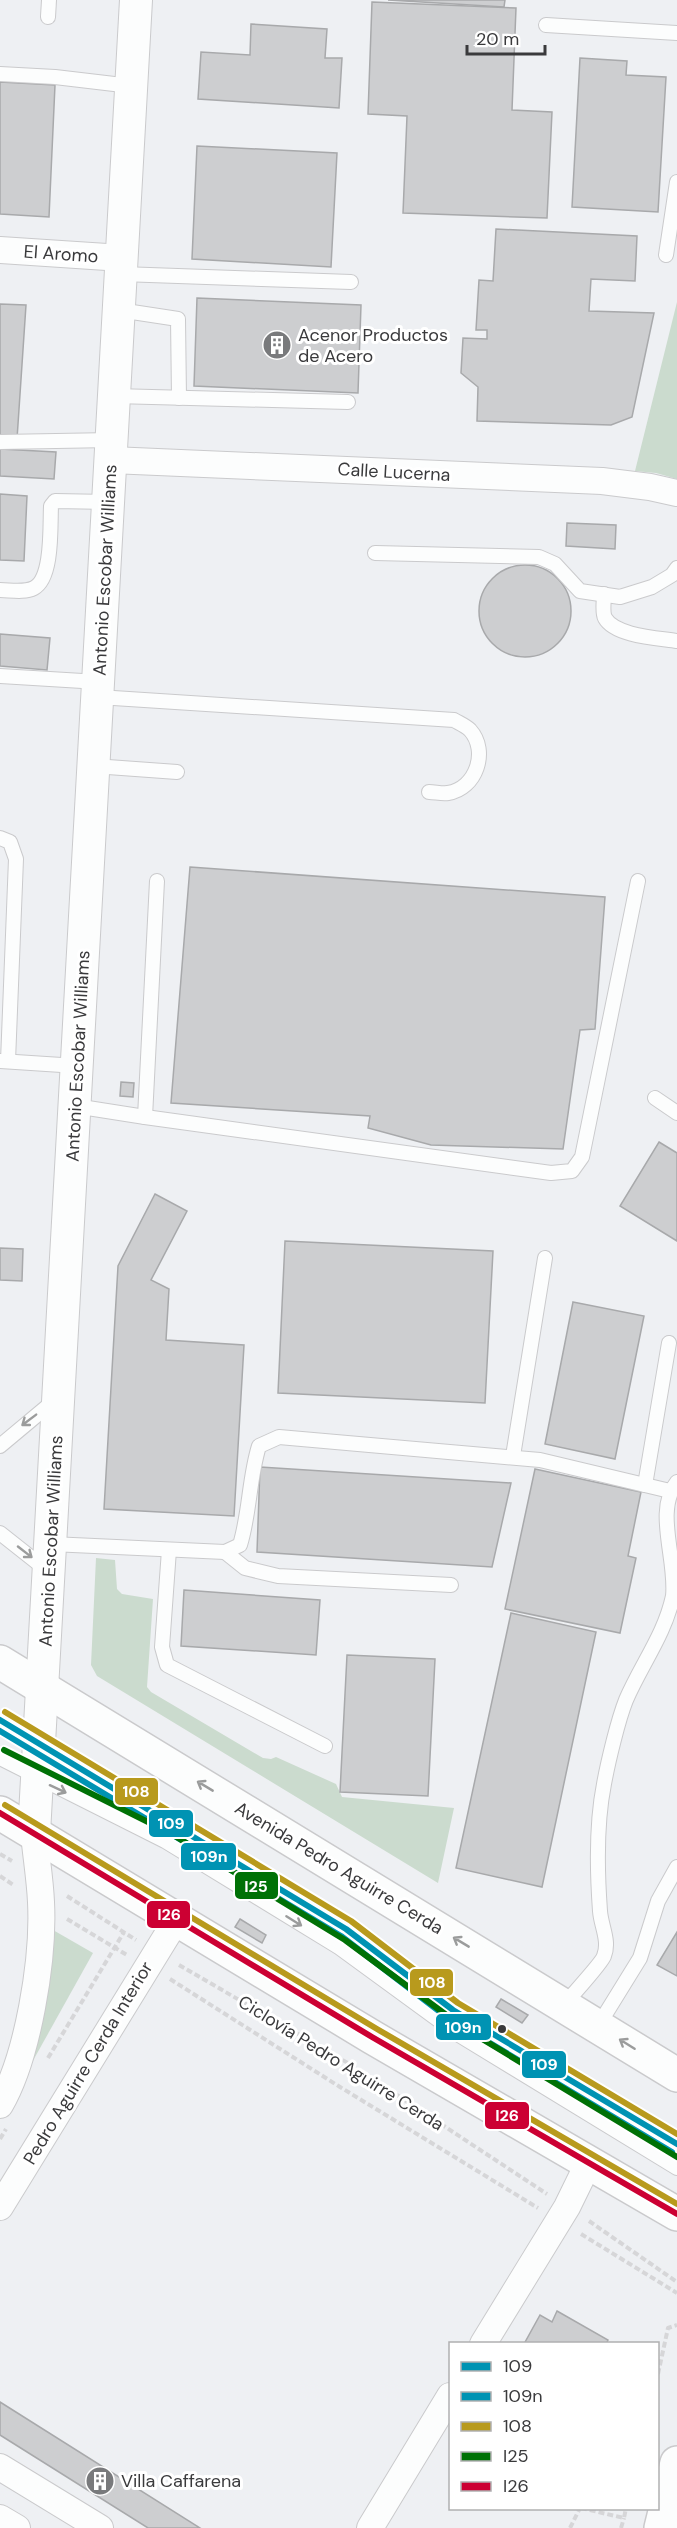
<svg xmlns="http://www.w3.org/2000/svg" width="677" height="2528" viewBox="0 0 677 2528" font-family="'DM Sans',sans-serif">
<rect width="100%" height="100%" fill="#eef0f3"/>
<g fill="#cbdbce">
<path d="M 677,302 L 677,479 L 656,473 L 635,471 Z"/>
<path d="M 96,1558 L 115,1560 L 117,1589 L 122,1594 L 153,1599 L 147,1687 L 151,1692 L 263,1758 L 271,1759 L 276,1757 L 336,1784 L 342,1797 L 454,1808 L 438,1883 L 97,1676 L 91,1665 Z"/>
<path d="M 53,1930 L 93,1953 L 25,2075 Z"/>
</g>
<g fill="#cdced0" stroke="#a8a9ab" stroke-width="1.5">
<path d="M 388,0 L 505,0 L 504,7 Z"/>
<path d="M 372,2 L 516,8 L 512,110 L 552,112 L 547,218 L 403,213 L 407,116 L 368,114 Z"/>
<path d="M 251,24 L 327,29 L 325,58 L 342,58 L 339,108 L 198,99 L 201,52 L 250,55 Z"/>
<path d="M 580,58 L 627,61 L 626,75 L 666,77 L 658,212 L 572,207 Z"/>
<path d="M 0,82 L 55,85 L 49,217 L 0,214 Z"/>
<path d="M 197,146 L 337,153 L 331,267 L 192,259 Z"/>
<path d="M 496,229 L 637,236 L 635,281 L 591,279 L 589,311 L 654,313 L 632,417 L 611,425 L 477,421 L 478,387 L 461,373 L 463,338 L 487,339 L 487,330 L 476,330 L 479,280 L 493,281 Z"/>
<path d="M 197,298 L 361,305 L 358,393 L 194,386 Z"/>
<path d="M 0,304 L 26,305 L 17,439 L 0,438 Z"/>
<path d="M 0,449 L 56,452 L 54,479 L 0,476 Z"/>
<path d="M 0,494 L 27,496 L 24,561 L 0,560 Z"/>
<path d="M 567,523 L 616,525 L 615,549 L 566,546 Z"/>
<circle cx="525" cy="611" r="46"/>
<path d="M 0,634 L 50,638 L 47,670 L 0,666 Z"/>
<path d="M 190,867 L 605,897 L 595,1029 L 580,1030 L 563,1149 L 431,1145 L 368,1128 L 370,1116 L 171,1103 Z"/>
<path d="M 121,1082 L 134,1083 L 133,1097 L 120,1096 Z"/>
<path d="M 659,1142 L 677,1153 L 677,1241 L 620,1206 Z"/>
<path d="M 155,1194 L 187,1211 L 151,1280 L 169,1289 L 166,1340 L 244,1345 L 234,1516 L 104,1509 L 118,1266 Z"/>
<path d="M 285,1241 L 493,1251 L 485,1403 L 278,1393 Z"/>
<path d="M 0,1248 L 23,1249 L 22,1281 L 0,1280 Z"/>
<path d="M 573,1302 L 644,1316 L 615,1459 L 545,1444 Z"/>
<path d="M 260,1467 L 511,1483 L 492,1567 L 257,1552 Z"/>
<path d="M 535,1469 L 641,1492 L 628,1556 L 636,1558 L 620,1633 L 505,1609 Z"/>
<path d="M 184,1590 L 320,1600 L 316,1655 L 181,1646 Z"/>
<path d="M 511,1613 L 596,1632 L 542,1887 L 456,1868 Z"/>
<path d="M 347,1655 L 435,1659 L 428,1796 L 340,1792 Z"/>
<path d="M 240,1919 L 266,1935 L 262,1943 L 235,1927 Z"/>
<path d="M 677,1932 L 677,1976 L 657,1965 Z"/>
<path d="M 501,1999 L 528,2015 L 522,2023 L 496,2007 Z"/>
<path d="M 557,2311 L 608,2340 L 606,2344 L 524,2344 L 540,2315 L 552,2322 Z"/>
<path d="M 0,2402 L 200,2528 L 148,2528 L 0,2435 Z"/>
</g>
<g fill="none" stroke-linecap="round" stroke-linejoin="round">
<g stroke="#cacacc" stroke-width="16">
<g id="service">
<path d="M 48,17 L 49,0"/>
<path d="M 546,25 L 677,33"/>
<path d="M 0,74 L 55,77 L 131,86"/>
<path d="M 666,255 L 677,182"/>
<path d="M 121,274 L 351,282"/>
<path d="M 119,310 L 178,319 L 179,398"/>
<path d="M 114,396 L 348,402"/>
<path d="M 0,442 L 112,440"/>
<path d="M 375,553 L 539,557 L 555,564 L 580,591 L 620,597 L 652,587 L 672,575 L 677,568"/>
<path d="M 0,590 C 10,590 24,593 34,588 C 53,578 50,526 51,506 L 55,501 L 109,502"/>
<path d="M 604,594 C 604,602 602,612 605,618 C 615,636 658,638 677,641"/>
<path d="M 0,676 L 99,682"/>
<path d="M 98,697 L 454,720 C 459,723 466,726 470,730 C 489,751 476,789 448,793 C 442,794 435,792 429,792"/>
<path d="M 94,766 L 177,772"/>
<path d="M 0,838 L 10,842 L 16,859 L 8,1061"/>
<path d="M 0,1061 L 77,1066"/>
<path d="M 655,1098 L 677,1113"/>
<path d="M 75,1106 L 145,1117 L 551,1173 L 572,1171 L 582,1157 L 638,881"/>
<path d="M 145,1117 L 157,881"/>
<path d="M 0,1446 L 55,1400"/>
<path d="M 513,1456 L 545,1258"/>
<path d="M 645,1485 L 669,1343"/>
<path d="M 0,1533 L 48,1571"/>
<path d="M 51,1544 L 225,1552 L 240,1545 C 250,1512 249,1478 259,1446 L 279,1437 L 540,1460 L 670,1491"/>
<path d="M 169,1550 L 162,1647 L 167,1665 L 325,1746"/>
<path d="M 225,1552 L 245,1568 L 278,1576 L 451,1585"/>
<path d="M 0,1720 L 346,1929 L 453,2010 L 677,2144"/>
<path d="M 0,1758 L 165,1841 L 340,1948 L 459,2035 L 677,2168"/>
<path d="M 564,2005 C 571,1996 602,1963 604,1956 C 610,1941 601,1926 600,1911 C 597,1870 596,1824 604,1784 C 608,1762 618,1720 626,1700 C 641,1665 665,1634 673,1596 C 677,1560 654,1510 677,1482"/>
<path d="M 598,2026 L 640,1958 L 658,1901 L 677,1867"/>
</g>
</g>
<g stroke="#cacacc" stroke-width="28">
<g id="minor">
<path d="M 0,250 L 122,258"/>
<path d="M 111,460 L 602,481 L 650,487 L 677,493"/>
<path d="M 0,2105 C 28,2057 44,1959 41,1902 C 40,1879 36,1856 34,1833"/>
<path d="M 0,2207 L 177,1919"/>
<path d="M 483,2344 L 567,2207 L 589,2162"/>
<path d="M 0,2467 L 100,2528"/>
<path d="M 0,2518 L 17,2528"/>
<path d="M 370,2528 L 450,2396"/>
</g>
</g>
<g stroke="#cacacc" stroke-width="34">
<path id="tertiary" d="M 34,1833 L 136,0"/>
</g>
<g stroke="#cacacc" stroke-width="36">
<g id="primary">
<path d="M 0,1662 L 677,2075"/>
<path d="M 0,1813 L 372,2037 L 677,2214"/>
<path d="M 661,2528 L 677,2463"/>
</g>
</g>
<g stroke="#d6d6d8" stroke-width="4" stroke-dasharray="6 3" stroke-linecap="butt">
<path d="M 0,1854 L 12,1861"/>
<path d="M 0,1876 L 15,1886"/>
<path d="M 67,1896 L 136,1940"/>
<path d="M 67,1919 L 127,1955"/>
<path d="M 179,1965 L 353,2066 L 547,2194"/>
<path d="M 170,1979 L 340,2087 L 538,2208"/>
<path d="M 48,2058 L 124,1932"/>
<path d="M 0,2139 L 6,2129"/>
<path d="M 589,2221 L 677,2282"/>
<path d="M 581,2234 L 677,2293"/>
<path d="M 658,2374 L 668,2328 L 677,2325"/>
<path d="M 581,2508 L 624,2518 L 626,2508"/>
<path d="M 570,2528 L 580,2508"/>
<path d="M 621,2528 L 624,2518"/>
</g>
<use href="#service" stroke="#fcfdfd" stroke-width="14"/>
<use href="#minor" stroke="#fcfdfd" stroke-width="26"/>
<use href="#tertiary" stroke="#fcfdfd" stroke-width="32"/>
<use href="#primary" stroke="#fcfdfd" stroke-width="33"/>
<g stroke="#fff" stroke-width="10">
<path id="bus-1" d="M 0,1720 L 346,1929 L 453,2010 L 677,2144"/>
</g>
<g stroke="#fff" stroke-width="10">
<path id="bus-2" d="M 0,1731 L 341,1936 L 448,2018 L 672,2152"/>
</g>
<g stroke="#fff" stroke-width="10">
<g id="bus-3">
<path d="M 5,1712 L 351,1921 L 458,2003 L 677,2134"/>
<path d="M 5,1805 L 377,2029 L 677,2204"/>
</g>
</g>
<g stroke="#fff" stroke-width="10">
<path id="bus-4" d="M 4,1750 L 170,1833 L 345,1940 L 464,2028 L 677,2157"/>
</g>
<g stroke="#fff" stroke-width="10">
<path id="bus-5" d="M 0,1813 L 372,2037 L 677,2214"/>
</g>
<use href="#bus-1" stroke="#0093b3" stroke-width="6"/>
<use href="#bus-2" stroke="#0093b3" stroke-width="6"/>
<use href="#bus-3" stroke="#b89a1d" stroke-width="6"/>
<use href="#bus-4" stroke="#007106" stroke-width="6"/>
<use href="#bus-5" stroke="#c03" stroke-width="6"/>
</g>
<defs><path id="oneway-shaft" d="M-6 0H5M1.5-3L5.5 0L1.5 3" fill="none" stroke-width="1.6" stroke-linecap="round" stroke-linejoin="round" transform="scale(1.5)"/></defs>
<g stroke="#9b9c9c">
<use href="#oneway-shaft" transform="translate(29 1420) rotate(143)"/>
<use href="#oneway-shaft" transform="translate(25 1552) rotate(38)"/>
<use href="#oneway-shaft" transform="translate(205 1786) rotate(-149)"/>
<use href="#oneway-shaft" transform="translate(58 1789) rotate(25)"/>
<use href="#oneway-shaft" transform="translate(294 1921) rotate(32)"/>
<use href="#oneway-shaft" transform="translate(461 1942) rotate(-149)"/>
<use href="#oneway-shaft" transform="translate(627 2044) rotate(-148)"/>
</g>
<defs>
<g id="building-disc" transform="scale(1.5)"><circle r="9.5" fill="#797a7c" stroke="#fff"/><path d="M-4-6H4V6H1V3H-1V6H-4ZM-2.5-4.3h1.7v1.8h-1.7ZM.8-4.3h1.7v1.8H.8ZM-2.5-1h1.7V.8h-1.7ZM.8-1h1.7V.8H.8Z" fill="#fff"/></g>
</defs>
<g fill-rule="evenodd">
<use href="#building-disc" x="277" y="345"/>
<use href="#building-disc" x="100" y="2481"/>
</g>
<circle fill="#3a3a3c" stroke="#fff" stroke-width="2" cx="502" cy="2029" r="5"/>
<g text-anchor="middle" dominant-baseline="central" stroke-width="6" stroke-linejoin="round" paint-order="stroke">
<g font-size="18" fill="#3a3a3c" stroke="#fff">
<text transform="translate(61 254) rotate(4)">El Aromo</text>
<text transform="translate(394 472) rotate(3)">Calle Lucerna</text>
<text transform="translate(105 570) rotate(-87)">Antonio Escobar Williams</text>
<text transform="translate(78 1056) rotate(-87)">Antonio Escobar Williams</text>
<text transform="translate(51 1541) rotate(-87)">Antonio Escobar Williams</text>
<text transform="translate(339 1868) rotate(31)">Avenida Pedro Aguirre Cerda</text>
<text transform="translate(88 2063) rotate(-59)">Pedro Aguirre Cerda Interior</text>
<text transform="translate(341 2063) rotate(32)">Ciclovía Pedro Aguirre Cerda</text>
</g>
<g font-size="18" fill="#3a3a3c" stroke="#fff" text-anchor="start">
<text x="298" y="335">Acenor Productos<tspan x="298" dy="21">de Acero</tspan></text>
<text x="121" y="2481">Villa Caffarena</text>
</g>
</g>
<g stroke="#fff" stroke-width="2">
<rect x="114" y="1777" width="45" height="29" rx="6" fill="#b89a1d"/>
<rect x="148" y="1809" width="46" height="29" rx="6" fill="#0093b3"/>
<rect x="180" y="1842" width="57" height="29" rx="6" fill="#0093b3"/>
<rect x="234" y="1871" width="45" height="29" rx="6" fill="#007106"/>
<rect x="146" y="1900" width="45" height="29" rx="6" fill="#c03"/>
<rect x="409" y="1968" width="45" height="29" rx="6" fill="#b89a1d"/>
<rect x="435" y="2013" width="57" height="28" rx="6" fill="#0093b3"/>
<rect x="521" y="2050" width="46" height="29" rx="6" fill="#0093b3"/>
<rect x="484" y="2101" width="46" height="29" rx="6" fill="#c03"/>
</g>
<g font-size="16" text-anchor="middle" font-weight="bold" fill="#fff">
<text x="136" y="1797">108</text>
<text x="171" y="1829">109</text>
<text x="209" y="1862">109n</text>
<text x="256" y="1892">I25</text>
<text x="169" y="1920">I26</text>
<text x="432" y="1988">108</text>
<text x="463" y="2033">109n</text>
<text x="544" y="2070">109</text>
<text x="507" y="2121">I26</text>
</g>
<rect x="449" y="2342" width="210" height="168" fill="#ffffff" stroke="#b0b0b1" stroke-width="1.5"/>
<rect x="461" y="2362" width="30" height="9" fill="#0093b3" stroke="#b0b0b1" stroke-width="1.5"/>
<text x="503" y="2372" font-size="18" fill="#3a3a3c">109</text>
<rect x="461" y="2392" width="30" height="9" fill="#0093b3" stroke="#b0b0b1" stroke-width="1.5"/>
<text x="503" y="2402" font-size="18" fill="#3a3a3c">109n</text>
<rect x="461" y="2422" width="30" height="9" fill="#b89a1d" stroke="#b0b0b1" stroke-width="1.5"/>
<text x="503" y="2432" font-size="18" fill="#3a3a3c">108</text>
<rect x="461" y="2452" width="30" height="9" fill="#007106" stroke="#b0b0b1" stroke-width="1.5"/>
<text x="503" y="2462" font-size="18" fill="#3a3a3c">I25</text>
<rect x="461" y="2482" width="30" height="9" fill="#cc0033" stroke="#b0b0b1" stroke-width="1.5"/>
<text x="503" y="2492" font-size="18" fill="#3a3a3c">I26</text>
<path d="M467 45v9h78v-9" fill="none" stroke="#3a3a3c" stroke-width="3"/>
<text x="476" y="45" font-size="18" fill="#3a3a3c" stroke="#ffffff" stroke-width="4.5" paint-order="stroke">20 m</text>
</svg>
